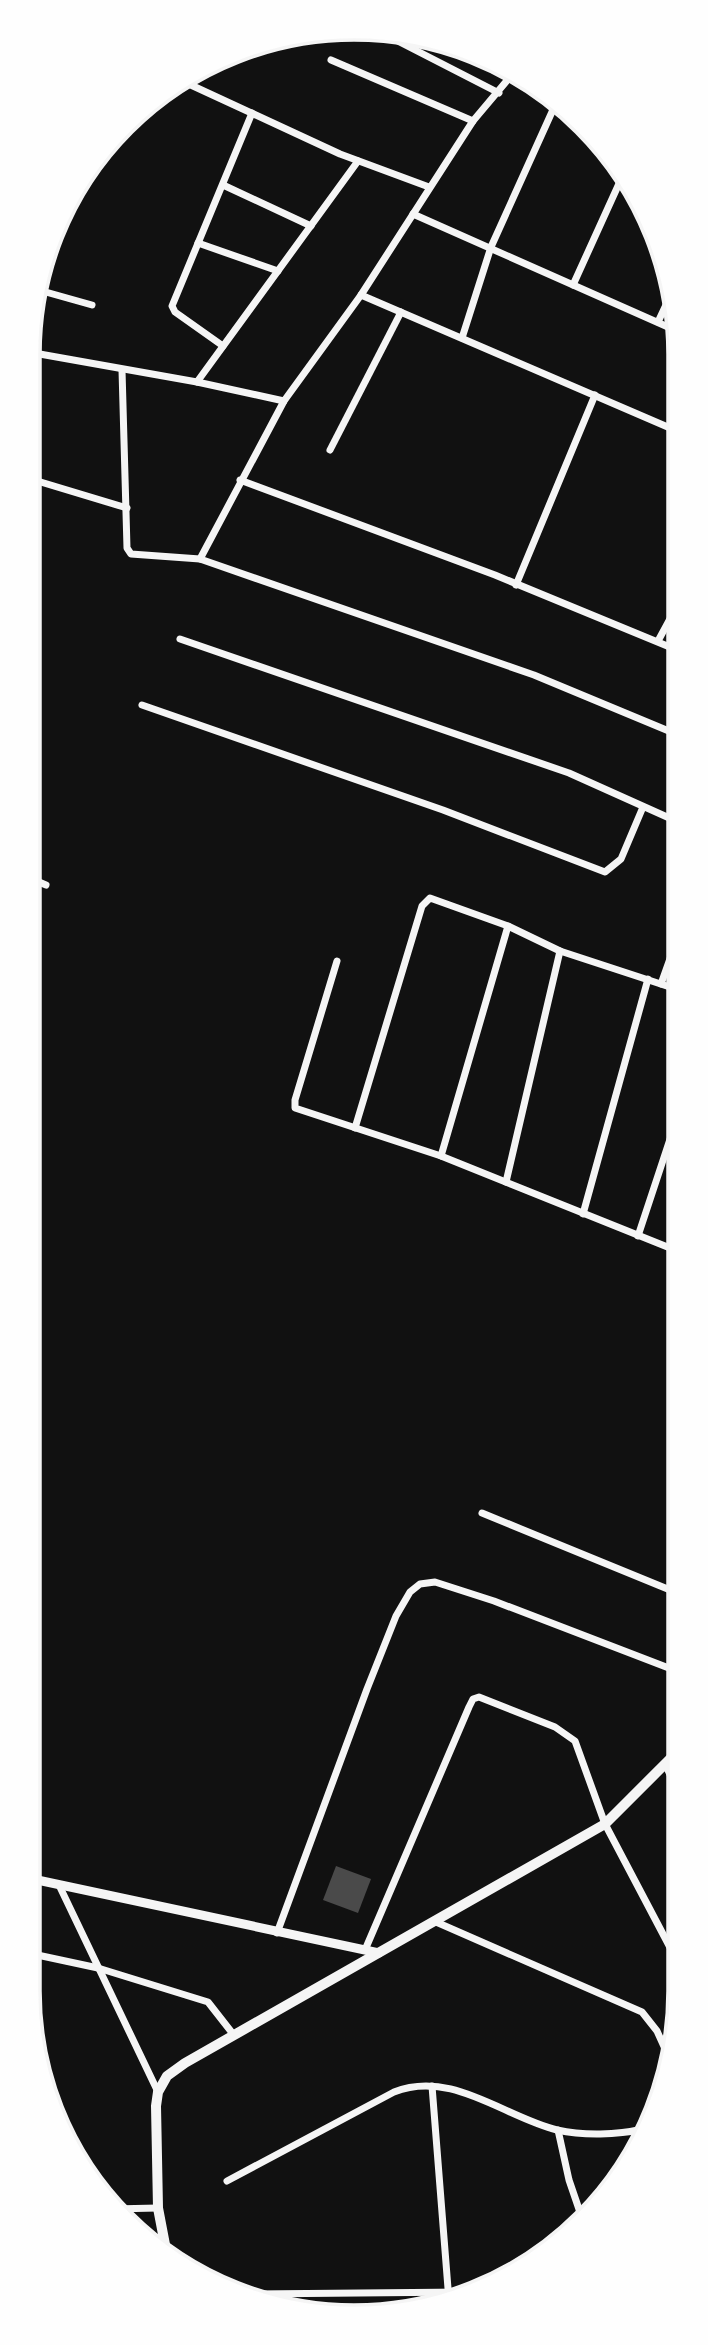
<svg xmlns="http://www.w3.org/2000/svg" width="708" height="2345" viewBox="0 0 708 2345" font-family="Lato,sans-serif">
<rect width="100%" height="100%" fill="#111"/>
<path fill="#4a4a4a" d="M 336,1866 L 371,1879 L 358,1913 L 323,1900 Z"/>
<g fill="none" stroke-linecap="round" stroke-linejoin="round">
<g stroke="#f5f5f5" stroke-width="7">
<path d="M 384,34 L 499,93"/>
<path d="M 331,60 L 473,121"/>
<path d="M 180,80 L 340,154 L 429,187"/>
<path d="M 223,185 L 311,226"/>
<path d="M 413,214 L 677,331"/>
<path d="M 198,243 L 278,271"/>
<path d="M 573,285 L 622,177"/>
<path d="M 35,289 L 92,305"/>
<path d="M 361,295 L 677,431"/>
<path d="M 658,322 L 672,292"/>
<path d="M 462,338 L 491,247 L 556,103"/>
<path d="M 223,346 L 175,312 L 172,306 L 252,113"/>
<path d="M 34,353 L 197,382 L 284,401"/>
<path d="M 34,366 L 37,354"/>
<path d="M 122,370 L 127,548 L 131,554 L 200,559 L 534,675 L 676,734"/>
<path d="M 197,382 L 358,161"/>
<path d="M 330,450 L 401,312"/>
<path d="M 34,480 L 127,508"/>
<path d="M 240,480 L 495,575 L 677,650"/>
<path d="M 200,559 L 284,401 L 361,295 L 473,121 L 515,71"/>
<path d="M 516,585 L 595,395"/>
<path d="M 180,639 L 569,773 L 676,821"/>
<path d="M 658,641 L 677,606"/>
<path d="M 142,705 L 443,810 L 605,872 L 621,859 L 643,807"/>
<path d="M 32,879 L 46,885"/>
<path d="M 337,961 L 295,1100 L 295,1108 L 441,1156 L 675,1250"/>
<path d="M 661,984 L 676,942"/>
<path d="M 355,1128 L 422,906 L 430,898 L 508,926 L 560,951 L 676,989"/>
<path d="M 441,1156 L 508,926"/>
<path d="M 506,1182 L 560,951"/>
<path d="M 583,1214 L 648,979"/>
<path d="M 638,1236 L 676,1121"/>
<path d="M 482,1513 L 675,1592"/>
<path d="M 665,1764 L 674,1783"/>
<path d="M 59,1885 L 158,2092"/>
<path d="M 436,1922 L 642,2012 L 657,2031 L 671,2062"/>
<path d="M 277,1933 L 367,1689 L 396,1616 L 410,1592 L 420,1584 L 435,1582 L 494,1601 L 674,1670"/>
<path d="M 365,1950 L 469,1707 L 473,1699 L 479,1697 L 555,1727 L 575,1741 L 605,1824 L 674,1955"/>
<path d="M 28,1953 L 98,1968 L 208,2002 L 233,2034"/>
<path d="M 432,2086 L 449,2301"/>
<path d="M 558,2130 L 569,2180 L 582,2218"/>
<path d="M 227,2181 L 394,2092 C 451,2069 504,2117 557,2130 C 584,2136 617,2135 643,2129"/>
<path d="M 112,2209 L 158,2208"/>
<path d="M 246,2294 L 465,2292"/>
</g>
<path stroke="#f5f5f5" stroke-width="9" d="M 28,1878 L 379,1953"/>
<path stroke="#f5f5f5" stroke-width="10" d="M 166,2250 L 158,2208 L 156,2106 L 158,2092 L 167,2076 L 185,2063 L 605,1824 L 674,1755"/>
</g>
<path d="M0 0H708V2345H0ZM354 40H354A314 314 0 0 1 668 354V1991A314 314 0 0 1 354 2305H354A314 314 0 0 1 40 1991V354A314 314 0 0 1 354 40Z" fill="#fefefe" fill-rule="evenodd"/>
<path fill="none" stroke="#f5f5f5" stroke-width="3.5" d="M354 40H354A314 314 0 0 1 668 354V1991A314 314 0 0 1 354 2305H354A314 314 0 0 1 40 1991V354A314 314 0 0 1 354 40Z"/>
</svg>
